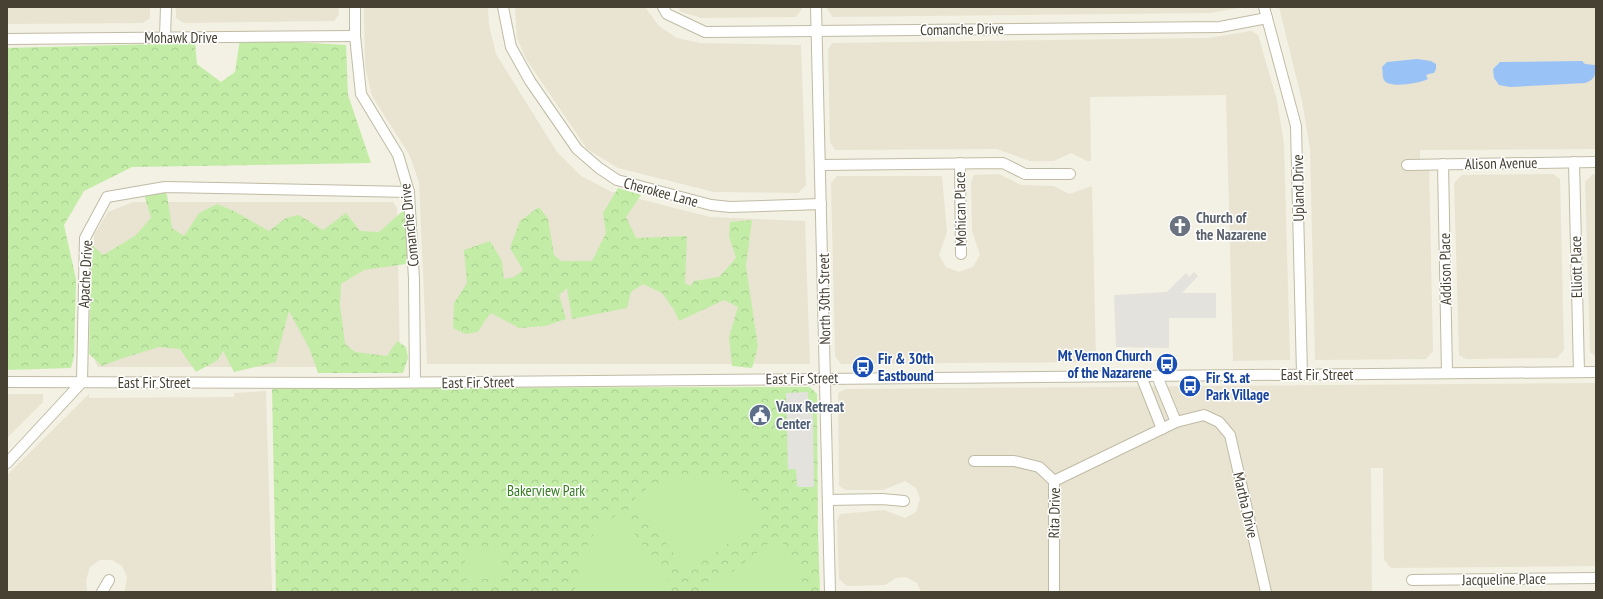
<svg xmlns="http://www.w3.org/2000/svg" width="1603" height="599" viewBox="0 0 1603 599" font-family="'PT Sans Narrow',sans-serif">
<defs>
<pattern id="forest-crowns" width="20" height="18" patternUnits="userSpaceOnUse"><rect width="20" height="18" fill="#c3eca7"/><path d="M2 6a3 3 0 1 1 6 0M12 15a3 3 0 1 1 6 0" fill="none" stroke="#a9cc90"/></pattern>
</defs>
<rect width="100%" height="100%" fill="#f3f1e3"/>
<g fill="#e8e4d1">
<path d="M 7,7 L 150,7 L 150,18 L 143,23 L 7,24 Z"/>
<path d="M 176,7 L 338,7 L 339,14 L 334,21 L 184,23 L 176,18 Z"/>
<path d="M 364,7 L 488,7 L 489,25 L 496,54 L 557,152 L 581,176 L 612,192 L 710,217 L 805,221 L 810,364 L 427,364 L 419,182 L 409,154 L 372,96 L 365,66 Z"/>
<path d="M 515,7 L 645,7 L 659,26 L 677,38 L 700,43 L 801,45 L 806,185 L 798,193 L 714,192 L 618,168 L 587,149 L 526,59 L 517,38 Z"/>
<path d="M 678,7 L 802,7 L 802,9 L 796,17 L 702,18 L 681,12 Z"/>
<path d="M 827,7 L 1244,7 L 1210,13 L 833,17 L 827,9 Z"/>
<path d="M 1279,7 L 1596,7 L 1596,149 L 1420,150 L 1420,162 L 1429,163 L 1433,351 L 1426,359 L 1315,360 L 1310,149 L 1302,101 Z"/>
<path d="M 1251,31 L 1258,35 L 1277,100 L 1284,144 L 1290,360 L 1233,361 L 1226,95 L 1090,97 L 1091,161 L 1087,161 L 1071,153 L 1054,161 L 1030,161 L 997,149 L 835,150 L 830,142 L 828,50 L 832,43 L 1208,38 Z"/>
<path d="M 999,174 L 1021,185 L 1054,186 L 1069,194 L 1092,186 L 1096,362 L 841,364 L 835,356 L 831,183 L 837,176 L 942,176 L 947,232 L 939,255 L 946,267 L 959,272 L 973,267 L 980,255 L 972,231 L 971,182 L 974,175 Z"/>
<path d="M 1553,174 L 1560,179 L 1564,350 L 1557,358 L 1466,359 L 1459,355 L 1454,183 L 1462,175 Z"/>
<path d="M 1593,174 L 1596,174 L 1596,357 L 1590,352 L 1585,182 Z"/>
<path d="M 133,202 L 393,202 L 397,208 L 400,359 L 392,367 L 98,367 L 95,361 L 94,235 L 108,212 Z"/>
<path d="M 1596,383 L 1596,566 L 1391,568 L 1384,560 L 1383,468 L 1371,468 L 1372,592 L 921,592 L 917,583 L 906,577 L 896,578 L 885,585 L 847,586 L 839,579 L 837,521 L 840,514 L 884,510 L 905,518 L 916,512 L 920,499 L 916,488 L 905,481 L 883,490 L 846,490 L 839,486 L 838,393 L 846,389 Z"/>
<path d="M 266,391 L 272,592 L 122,592 L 125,590 L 127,577 L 122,566 L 112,560 L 100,560 L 90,567 L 86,580 L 87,592 L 7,592 L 7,475 L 89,394 L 89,398 L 234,397 L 234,393 Z"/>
<path d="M 7,394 L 43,394 L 43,402 L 7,438 Z"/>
</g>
<g fill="url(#forest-crowns)">
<path d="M 240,39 L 346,45 L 348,95 L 371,163 L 132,167 L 84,191 L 64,225 L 76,279 L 74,356 L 71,368 L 7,370 L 7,48 L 195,43 L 197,64 L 221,82 L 235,72 Z"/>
<path d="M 158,184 L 167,195 L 172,228 L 184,236 L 199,213 L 217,204 L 234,211 L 269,231 L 286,218 L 299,215 L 323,230 L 346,213 L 360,231 L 379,232 L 404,210 L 408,244 L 406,264 L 364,270 L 341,284 L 340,305 L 345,344 L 355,352 L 387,356 L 397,341 L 406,347 L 408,358 L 403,373 L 318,373 L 310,350 L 289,311 L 278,352 L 276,362 L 234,372 L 223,351 L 218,360 L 196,372 L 180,349 L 159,347 L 120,359 L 102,366 L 89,354 L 91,244 L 103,255 L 135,236 L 151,218 L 142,187 Z"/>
<path d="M 618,188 L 641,195 L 626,217 L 636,238 L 687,236 L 685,283 L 691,286 L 694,281 L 719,277 L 736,258 L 729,236 L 730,222 L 752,220 L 746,266 L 758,347 L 752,368 L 732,366 L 729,337 L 738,307 L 724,300 L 679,321 L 674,310 L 662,293 L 643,284 L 631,292 L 627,308 L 572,319 L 567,288 L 559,295 L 566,319 L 545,326 L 519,328 L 491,313 L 484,322 L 478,332 L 465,334 L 453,328 L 454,303 L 467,283 L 464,250 L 490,241 L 502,261 L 504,279 L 514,277 L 523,270 L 510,248 L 520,221 L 539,207 L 548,219 L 554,255 L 561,261 L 592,261 L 606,233 L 603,213 Z"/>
<path d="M 810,387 L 817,394 L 818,534 L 820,592 L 276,592 L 272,388 Z"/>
</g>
<g fill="#c3eca7">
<path d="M 677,477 L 710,477 L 743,491 L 766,517 L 688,572 L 633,500 L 649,487 Z"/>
<path d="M 620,513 L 669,582 L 658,592 L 574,592 L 582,555 L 597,528 Z"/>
<path d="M 778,536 L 794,559 L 805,589 L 804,592 L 707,592 Z"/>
<path d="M 501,547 L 504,577 L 467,581 L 464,551 Z"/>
</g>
<g fill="#e3e2dc">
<path d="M 1194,272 L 1198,276 L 1182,293 L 1216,293 L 1216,318 L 1169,318 L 1169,348 L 1116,347 L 1114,295 L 1167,292 L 1186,273 L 1189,277 Z"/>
<path d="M 808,392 L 808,414 L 813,414 L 814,487 L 797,487 L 796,469 L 788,469 L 786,393 Z"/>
</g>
<g fill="#99c2f7">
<path d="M 1417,59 L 1431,61 L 1436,64 L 1436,69 L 1434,73 L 1428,74 L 1426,76 L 1428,79 C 1420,83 1389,89 1384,80 C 1382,77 1383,70 1382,67 L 1387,62 Z"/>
<path d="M 1582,61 L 1585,64 L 1595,65 C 1596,76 1595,79 1585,83 L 1510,87 L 1499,85 L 1494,78 L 1493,69 L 1500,62 Z"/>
</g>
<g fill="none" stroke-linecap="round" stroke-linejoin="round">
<g stroke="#c0bba5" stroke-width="12">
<g id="minor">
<path d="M 355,7 L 355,36 L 361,94 L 398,155 L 409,192 L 414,279 L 415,382"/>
<path d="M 503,7 L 511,47 L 530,81 L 577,149 L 599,168 L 617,180 L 711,205 L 730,207 L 821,204"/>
<path d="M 663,7 L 667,14 L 705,32 L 1220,27 L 1267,18"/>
<path d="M 816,7 L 830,592"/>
<path d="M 1264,7 L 1296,126 L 1302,374"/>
<path d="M 165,37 L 166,7"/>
<path d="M 7,39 L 355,36"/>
<path d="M 1574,162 L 1579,372"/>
<path d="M 960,163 L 961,254"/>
<path d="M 1443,164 L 1447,373"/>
<path d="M 820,165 L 1003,163 L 1025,174 L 1070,174"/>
<path d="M 1407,165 L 1596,162"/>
<path d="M 1141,376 L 1162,429"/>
<path d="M 1157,376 L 1176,422"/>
<path d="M 7,382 L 356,383 L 1596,372"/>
<path d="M 974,461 L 1014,461 L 1039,467 L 1054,481"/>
<path d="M 7,463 L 82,382 L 85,238 L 107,197 L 165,187 L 409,192"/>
<path d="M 828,500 L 882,499 L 904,501"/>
<path d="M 1412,580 L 1596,578"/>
<path d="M 102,592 L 109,580"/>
<path d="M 1054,592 L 1054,481 L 1176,422 L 1204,415 L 1219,422 L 1230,435 L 1266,592"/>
</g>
</g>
<use href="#minor" stroke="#fff" stroke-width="10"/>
</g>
<defs>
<g id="church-disc" transform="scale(1.15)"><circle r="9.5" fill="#6b7280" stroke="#fff"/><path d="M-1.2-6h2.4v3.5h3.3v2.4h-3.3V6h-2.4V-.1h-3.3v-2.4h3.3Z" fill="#fff"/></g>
<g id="bus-disc" transform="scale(1.15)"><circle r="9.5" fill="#1a4fb4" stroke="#fff"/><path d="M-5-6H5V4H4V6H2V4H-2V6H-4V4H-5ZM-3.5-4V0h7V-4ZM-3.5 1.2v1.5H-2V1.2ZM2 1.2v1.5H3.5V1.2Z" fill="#fff"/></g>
<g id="civic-disc" transform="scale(1.15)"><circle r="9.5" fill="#5c6f8a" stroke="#fff"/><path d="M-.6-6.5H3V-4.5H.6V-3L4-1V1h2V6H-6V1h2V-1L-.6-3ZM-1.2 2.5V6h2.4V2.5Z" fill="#fff"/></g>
</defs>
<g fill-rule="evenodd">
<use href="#church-disc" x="1180" y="226"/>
<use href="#bus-disc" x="1167" y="364"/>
<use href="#bus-disc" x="863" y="367"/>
<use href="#bus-disc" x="1190" y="386"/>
<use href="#civic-disc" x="760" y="415"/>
</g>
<g text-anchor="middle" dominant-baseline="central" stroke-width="3" stroke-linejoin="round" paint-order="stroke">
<g font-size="15" fill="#464133" stroke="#fff">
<text transform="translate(962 29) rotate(-1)">Comanche Drive</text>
<text x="181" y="37">Mohawk Drive</text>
<text transform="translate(1501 163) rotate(-1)">Alison Avenue</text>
<text transform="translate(1298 188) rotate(-91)">Upland Drive</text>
<text transform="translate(661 192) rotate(15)">Cherokee Lane</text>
<text transform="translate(960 209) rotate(-91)">Mohican Place</text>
<text transform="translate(409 225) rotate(-96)">Comanche Drive</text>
<text transform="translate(1576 267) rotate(-91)">Elliott Place</text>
<text transform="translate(1445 269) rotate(-91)">Addison Place</text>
<text transform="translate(85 274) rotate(-87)">Apache Drive</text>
<text transform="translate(824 299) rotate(-91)">North 30th Street</text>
<text x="1317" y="374">East Fir Street</text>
<text transform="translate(802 378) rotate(-1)">East Fir Street</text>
<text x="154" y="382">East Fir Street</text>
<text transform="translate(478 382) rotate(-1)">East Fir Street</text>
<text transform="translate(1246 505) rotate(77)">Martha Drive</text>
<text transform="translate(1054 513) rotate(-89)">Rita Drive</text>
<text transform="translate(1504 579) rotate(-1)">Jacqueline Place</text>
</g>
<g font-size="15" font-weight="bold" fill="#5b616d" stroke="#fff" text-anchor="start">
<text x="1196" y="217">Church of<tspan x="1196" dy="17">the Nazarene</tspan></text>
</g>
<g font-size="15" font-weight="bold" fill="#164399" stroke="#fff" text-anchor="start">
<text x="1152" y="355" text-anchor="end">Mt Vernon Church<tspan x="1152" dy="17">of the Nazarene</tspan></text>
<text x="878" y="358">Fir &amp; 30th<tspan x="878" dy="17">Eastbound</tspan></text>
<text x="1206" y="377">Fir St. at<tspan x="1206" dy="17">Park Village</tspan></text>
</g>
<g font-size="15" font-weight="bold" fill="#4e5e75" stroke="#fff" text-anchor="start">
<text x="776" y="406">Vaux Retreat<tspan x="776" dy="17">Center</tspan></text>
</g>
<g font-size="15" fill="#357d21" stroke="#fff">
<text x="546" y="490">Bakerview Park</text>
</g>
</g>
<rect width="1603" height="599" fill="none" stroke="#464133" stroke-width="16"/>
</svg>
